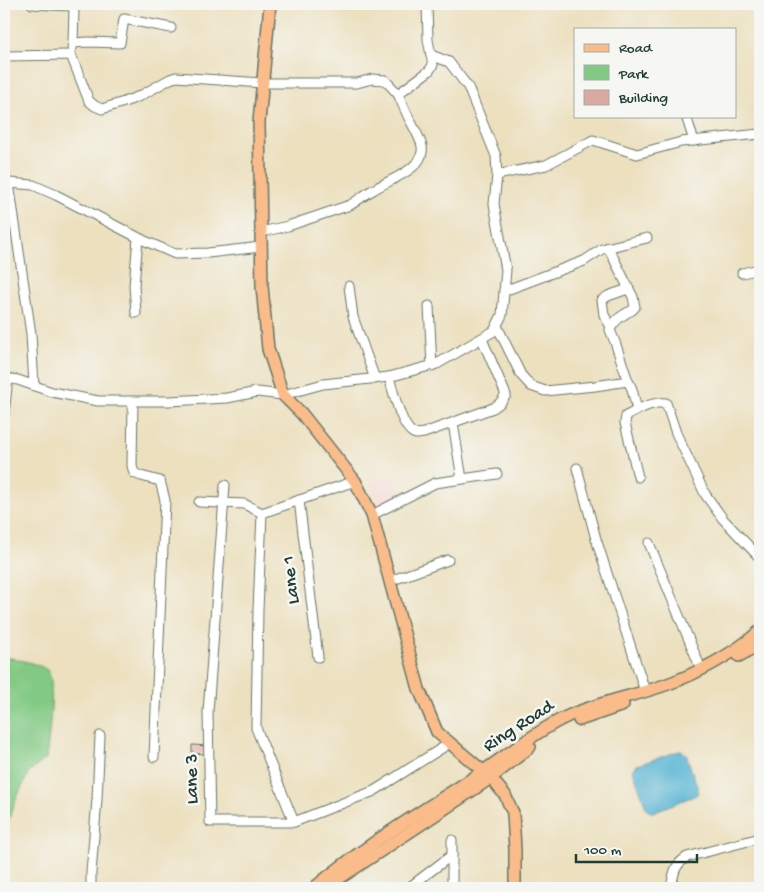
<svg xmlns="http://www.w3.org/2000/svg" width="764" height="892" viewBox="0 0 764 892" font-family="'Gochi Hand',sans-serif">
<rect width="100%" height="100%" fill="#f6f6f2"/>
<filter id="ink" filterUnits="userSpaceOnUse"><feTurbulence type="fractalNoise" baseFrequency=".02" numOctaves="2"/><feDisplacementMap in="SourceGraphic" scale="10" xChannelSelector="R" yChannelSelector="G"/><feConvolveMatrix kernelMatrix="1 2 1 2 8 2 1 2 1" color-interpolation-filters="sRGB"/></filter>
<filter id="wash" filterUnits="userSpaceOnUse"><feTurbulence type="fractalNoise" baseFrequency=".0096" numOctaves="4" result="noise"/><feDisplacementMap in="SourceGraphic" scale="20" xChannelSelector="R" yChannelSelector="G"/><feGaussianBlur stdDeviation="1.12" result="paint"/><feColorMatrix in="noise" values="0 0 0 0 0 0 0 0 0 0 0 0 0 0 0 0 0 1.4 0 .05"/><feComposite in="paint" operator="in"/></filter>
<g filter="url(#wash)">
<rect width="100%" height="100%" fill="#ece0bf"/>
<path fill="#f7d0cb" d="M 392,474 L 401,496 L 381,506 L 370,483 Z"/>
<path fill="#82c984" stroke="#50835c" d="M 4,657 C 15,659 40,663 48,671 C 56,680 48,745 46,759 L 29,772 L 17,797 L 8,821 L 4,838 Z"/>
<path fill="#54b3d3" stroke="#3a7884" d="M 679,751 L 682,751 L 686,754 L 698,789 L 698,793 L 694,796 L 653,812 L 650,812 L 646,808 L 633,770 L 637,765 Z"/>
<g id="blocks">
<path fill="#dba99f" d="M 192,745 L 208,746 L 207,754 L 192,753 Z"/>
</g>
</g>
<g filter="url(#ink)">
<use href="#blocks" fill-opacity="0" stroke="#677665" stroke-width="1"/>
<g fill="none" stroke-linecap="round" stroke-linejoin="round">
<g stroke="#677665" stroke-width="11">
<g id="minor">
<path d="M 32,4 L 71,6 L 74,9 L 73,43 L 72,48"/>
<path d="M 73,43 L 88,42 L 120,43 L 124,19 L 171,28"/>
<path d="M 431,55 L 449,62 L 468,87 L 496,156 L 497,175"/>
<path d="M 4,56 L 71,55 L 89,101 L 95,106 L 102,109 L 124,102 L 140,96 L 170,79 L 176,77 L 262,83 L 357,83 L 372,79 L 385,80 L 398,94"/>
<path d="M 686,116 L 694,141"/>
<path d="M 4,183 L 9,183 L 31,334 L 34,386"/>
<path d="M 9,183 L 33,185 L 56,195 L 143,240 L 175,254 L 208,253 L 261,247"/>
<path d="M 261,232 L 288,226 L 350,205 C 359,200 365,194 373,190 C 388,180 426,169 422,146 C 420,138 415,130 411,122 C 406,113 402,103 398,94 L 429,71 L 433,65 L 428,40 L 427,4"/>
<path d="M 608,247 L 633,297 L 635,307 C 632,312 629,311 625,314 C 618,318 613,323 610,330 L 615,342 L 628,381"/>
<path d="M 742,273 L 760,269"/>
<path d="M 349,286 L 353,317 L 375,379"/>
<path d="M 504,291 L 584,261 L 602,249 L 647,238"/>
<path d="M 429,306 L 432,366"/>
<path d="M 136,313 L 134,286 L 138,238"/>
<path d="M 497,326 L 521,375 L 531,386 L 545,391 L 595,386 L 628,381 L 632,389 L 637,410"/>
<path d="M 611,327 L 604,315 L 602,300 L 608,296 L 628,289"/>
<path d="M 389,377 C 393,390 402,432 416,434 C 419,434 421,433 424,433 L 493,408 L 500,403 L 506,395 L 482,339"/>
<path d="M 4,378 L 18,380 L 52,392 L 98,401 L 169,401 L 227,398 L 257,392 L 283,395 L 323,384 L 389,377 L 437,364 L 494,331 L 502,315 L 506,270 L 494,204 L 497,175 L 546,165 L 593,140 L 637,154 L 681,142 L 760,134"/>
<path d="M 133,401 L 132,466 L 134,473 L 141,476 L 160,481 L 165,500 L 154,757"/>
<path d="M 4,414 L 8,378"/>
<path d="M 453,423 L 462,479"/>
<path d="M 577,468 L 596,539 L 645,691"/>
<path d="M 638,477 L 625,423 L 626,416 C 638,410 652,401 666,403 L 676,433 L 705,494 L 723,519 L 760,558"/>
<path d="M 355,481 L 262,513 L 258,610 L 256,728 L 294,822 L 374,791 L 450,743"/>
<path d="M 225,485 L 208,712 L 210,822 L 294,822"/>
<path d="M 299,500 L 318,657"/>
<path d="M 199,502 L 244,504 L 262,513"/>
<path d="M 372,515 L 435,483 L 497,474"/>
<path d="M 649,543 L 701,669"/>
<path d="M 390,581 L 448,560"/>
<path d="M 452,840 L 452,888"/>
<path d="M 411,886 L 452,855"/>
<path d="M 91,888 L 91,873 L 97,799 L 100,736"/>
<path d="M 671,888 C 674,874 673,866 687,857 L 760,838"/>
</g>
</g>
<g stroke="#677665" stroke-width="14">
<g id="major">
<path d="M 270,4 L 259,122 L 262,286 L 268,349 L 283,395 L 302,414 L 355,481 L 372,515 L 419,689 L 437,732 L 491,778 L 505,795 L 513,813 L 515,850 L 515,888"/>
<path d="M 739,656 L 753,648 L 760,642"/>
<path d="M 579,720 L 623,705"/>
<path d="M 314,888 C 366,844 425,810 482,772 C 509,754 535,732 564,718 C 597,702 632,697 665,685 C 697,674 735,653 760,631"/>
<path d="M 327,888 L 337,880 L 491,778 L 530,747"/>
</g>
</g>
<use href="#minor" stroke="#fff" stroke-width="9"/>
<use href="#major" stroke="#fabc8b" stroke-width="11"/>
</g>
</g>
<g text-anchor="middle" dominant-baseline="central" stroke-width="5" stroke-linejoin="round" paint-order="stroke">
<g font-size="19" fill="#1f3d34" stroke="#f6f6f2">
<text transform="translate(292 580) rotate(-97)">Lane 1</text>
<text transform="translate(519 727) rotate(-33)">Ring Road</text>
<text transform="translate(193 779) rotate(-91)">Lane 3</text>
</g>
</g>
<rect width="764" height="892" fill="none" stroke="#f6f6f2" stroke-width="20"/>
<rect x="574" y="28" width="162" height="90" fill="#f6f6f2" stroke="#a0aca6"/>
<rect x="584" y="44" width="25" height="8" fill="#fabc8b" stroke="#a0aca6"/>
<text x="619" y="52" font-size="15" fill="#1f3d34">Road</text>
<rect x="584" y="65" width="25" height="15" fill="#82c984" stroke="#a0aca6"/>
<text x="619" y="78" font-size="15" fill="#1f3d34">Park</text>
<rect x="584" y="90" width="25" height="15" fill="#dba99f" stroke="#a0aca6"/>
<text x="619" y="102" font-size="15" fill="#1f3d34">Building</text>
<path d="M576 854v8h121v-8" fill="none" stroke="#1f3d34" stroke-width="2.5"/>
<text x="584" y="854" font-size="15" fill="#1f3d34" stroke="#f6f6f2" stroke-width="4" paint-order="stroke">100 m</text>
</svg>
